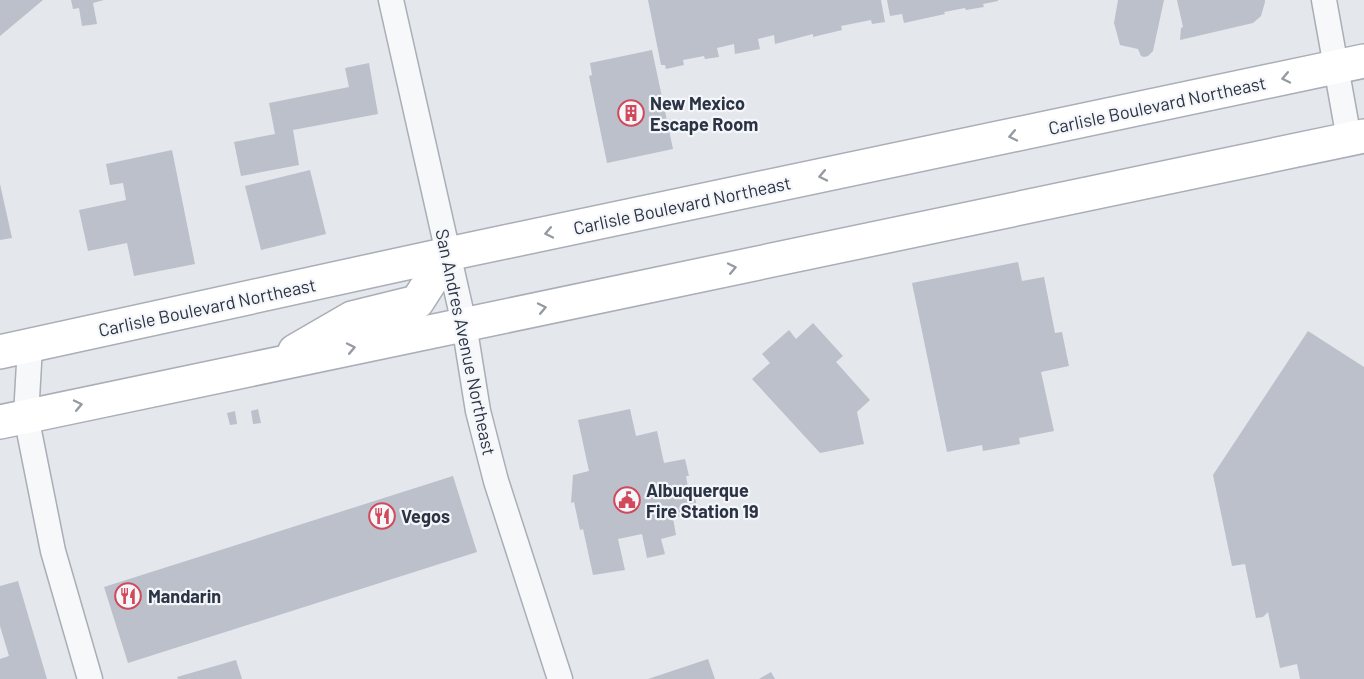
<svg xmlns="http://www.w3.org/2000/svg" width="1364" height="679" viewBox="0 0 1364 679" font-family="Barlow,sans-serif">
<rect width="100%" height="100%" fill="#e4e7ec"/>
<g fill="#bbc0ca">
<path d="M 0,0 L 43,0 L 0,36 Z"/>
<path d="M 71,0 L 104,0 L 93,3 L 97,24 L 82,26 L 79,8 L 73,9 Z"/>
<path d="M 648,0 L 881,0 L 885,22 L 872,24 L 871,20 L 841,26 L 842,30 L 813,37 L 813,34 L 775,44 L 774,35 L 758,39 L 760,49 L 735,54 L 734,44 L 717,48 L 719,57 L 705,59 L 704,56 L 683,60 L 684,65 L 666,69 L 665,65 L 661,65 Z"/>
<path d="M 887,0 L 998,0 L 998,1 L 983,4 L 984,7 L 966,10 L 965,8 L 944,12 L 945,14 L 904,23 L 902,14 L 890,16 Z"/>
<path d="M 1118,0 L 1164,0 L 1153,51 L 1148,56 L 1144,57 L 1141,56 L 1138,49 L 1120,45 L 1114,23 Z"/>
<path d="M 1177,0 L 1265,0 L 1265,2 L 1261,16 L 1253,23 L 1180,40 L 1181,28 L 1183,27 Z"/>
<path d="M 652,50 L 673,149 L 607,163 L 589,76 L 592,75 L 590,63 Z"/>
<path d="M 369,63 L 378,114 L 293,130 L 299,165 L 241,176 L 234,142 L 275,134 L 269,103 L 349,87 L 345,68 Z"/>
<path d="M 172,150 L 195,264 L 134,276 L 127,243 L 88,251 L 79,210 L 126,200 L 123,183 L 110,185 L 106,164 Z"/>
<path d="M 310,170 L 326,234 L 261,250 L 245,186 Z"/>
<path d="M 0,184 L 12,238 L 0,240 Z"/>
<path d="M 1018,262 L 1022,281 L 1044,277 L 1055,333 L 1062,332 L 1069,366 L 1041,372 L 1054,431 L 1019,438 L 1020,444 L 983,451 L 982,445 L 947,452 L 912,283 Z"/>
<path d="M 813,323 L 843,356 L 836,362 L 870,400 L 857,412 L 864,444 L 820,453 L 752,379 L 770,363 L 762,354 L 789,330 L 796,339 Z"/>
<path d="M 1308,331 L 1364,367 L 1364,679 L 1300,679 L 1297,664 L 1280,668 L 1268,612 L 1263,617 L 1256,618 L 1245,564 L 1232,566 L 1213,475 Z"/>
<path d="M 258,409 L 261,423 L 253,424 L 251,411 Z"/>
<path d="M 630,409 L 636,436 L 657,431 L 664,463 L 685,459 L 689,476 L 686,476 L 690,498 L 695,497 L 698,513 L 673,518 L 676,535 L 661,539 L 665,554 L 647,558 L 642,534 L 618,539 L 625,570 L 593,575 L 583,529 L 580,530 L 574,502 L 571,503 L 573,475 L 589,471 L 578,420 Z"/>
<path d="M 235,411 L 237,424 L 230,425 L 227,413 Z"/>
<path d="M 453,476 L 477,552 L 128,663 L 104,587 Z"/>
<path d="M 18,581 L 47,679 L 0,679 L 0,659 L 9,656 L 0,626 L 0,586 Z"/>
<path d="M 708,659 L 715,679 L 648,679 Z"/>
<path d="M 236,660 L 242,679 L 178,679 L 177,677 Z"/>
<path d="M 771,672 L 775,679 L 759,679 Z"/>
</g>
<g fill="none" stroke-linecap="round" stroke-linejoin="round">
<g stroke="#a9aeb7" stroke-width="27">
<g id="minor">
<path d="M 391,0 L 464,324 L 478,411 L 496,481 L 560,679"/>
<path d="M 1324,0 L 1349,139"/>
<path d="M 30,346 L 26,416 L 53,551 L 90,679"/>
</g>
</g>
<g stroke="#a9aeb7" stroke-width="36">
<g id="secondary">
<path d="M 295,351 L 352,318 L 417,302 L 448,254"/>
<path d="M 0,352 L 448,254 L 1364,61"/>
<path d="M 0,422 L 1364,136"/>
</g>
</g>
<use href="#minor" stroke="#f7f8fa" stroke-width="24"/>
<use href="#secondary" stroke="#fff" stroke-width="33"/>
</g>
<defs><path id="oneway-chevron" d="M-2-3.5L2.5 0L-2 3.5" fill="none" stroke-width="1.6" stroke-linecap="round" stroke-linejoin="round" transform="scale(1.5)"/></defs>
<g stroke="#959aa2">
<use href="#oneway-chevron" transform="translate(1286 78) rotate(168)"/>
<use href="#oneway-chevron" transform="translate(1013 136) rotate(168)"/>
<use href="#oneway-chevron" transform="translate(823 176) rotate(168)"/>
<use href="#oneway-chevron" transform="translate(549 233) rotate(168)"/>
<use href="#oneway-chevron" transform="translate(732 268) rotate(-12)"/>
<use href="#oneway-chevron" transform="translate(542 308) rotate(-12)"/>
<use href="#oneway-chevron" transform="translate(351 348) rotate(-12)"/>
<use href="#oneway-chevron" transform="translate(78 405) rotate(-12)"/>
</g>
<defs>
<g id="building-ring" transform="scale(1.35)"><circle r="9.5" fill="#f4f6f9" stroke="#d1495b" stroke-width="1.5"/><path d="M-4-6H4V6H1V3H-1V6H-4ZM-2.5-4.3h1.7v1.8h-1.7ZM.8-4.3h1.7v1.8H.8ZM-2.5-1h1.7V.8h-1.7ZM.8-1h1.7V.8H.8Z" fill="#d1495b"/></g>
<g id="civic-ring" transform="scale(1.35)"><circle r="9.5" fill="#f4f6f9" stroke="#d1495b" stroke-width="1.5"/><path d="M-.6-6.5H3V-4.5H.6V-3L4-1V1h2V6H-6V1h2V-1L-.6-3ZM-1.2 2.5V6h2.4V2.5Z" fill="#d1495b"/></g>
<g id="restaurant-ring" transform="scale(1.35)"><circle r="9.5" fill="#f4f6f9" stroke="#d1495b" stroke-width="1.5"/><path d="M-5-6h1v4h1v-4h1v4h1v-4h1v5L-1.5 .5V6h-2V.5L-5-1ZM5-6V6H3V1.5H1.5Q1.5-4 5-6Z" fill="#d1495b"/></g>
</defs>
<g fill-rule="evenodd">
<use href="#building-ring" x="631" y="113"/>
<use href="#civic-ring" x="627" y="500"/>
<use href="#restaurant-ring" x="382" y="516"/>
<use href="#restaurant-ring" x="128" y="596"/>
</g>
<g text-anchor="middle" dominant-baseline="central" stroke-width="4.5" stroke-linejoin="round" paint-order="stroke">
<g font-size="18" font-weight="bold" fill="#2b3445" stroke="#f4f6f9" text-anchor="start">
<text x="650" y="103">New Mexico<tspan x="650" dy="21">Escape Room</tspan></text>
<text x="646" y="490">Albuquerque<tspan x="646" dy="21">Fire Station 19</tspan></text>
<text x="401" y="516">Vegos</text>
<text x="148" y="596">Mandarin</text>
</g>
<g font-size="18" fill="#2b3445" stroke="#f4f6f9">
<text transform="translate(1157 105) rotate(-12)">Carlisle Boulevard Northeast</text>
<text transform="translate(682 205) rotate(-12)">Carlisle Boulevard Northeast</text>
<text transform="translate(207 307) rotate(-12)">Carlisle Boulevard Northeast</text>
<text transform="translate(466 342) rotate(78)">San Andres Avenue Northeast</text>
</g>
</g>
</svg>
